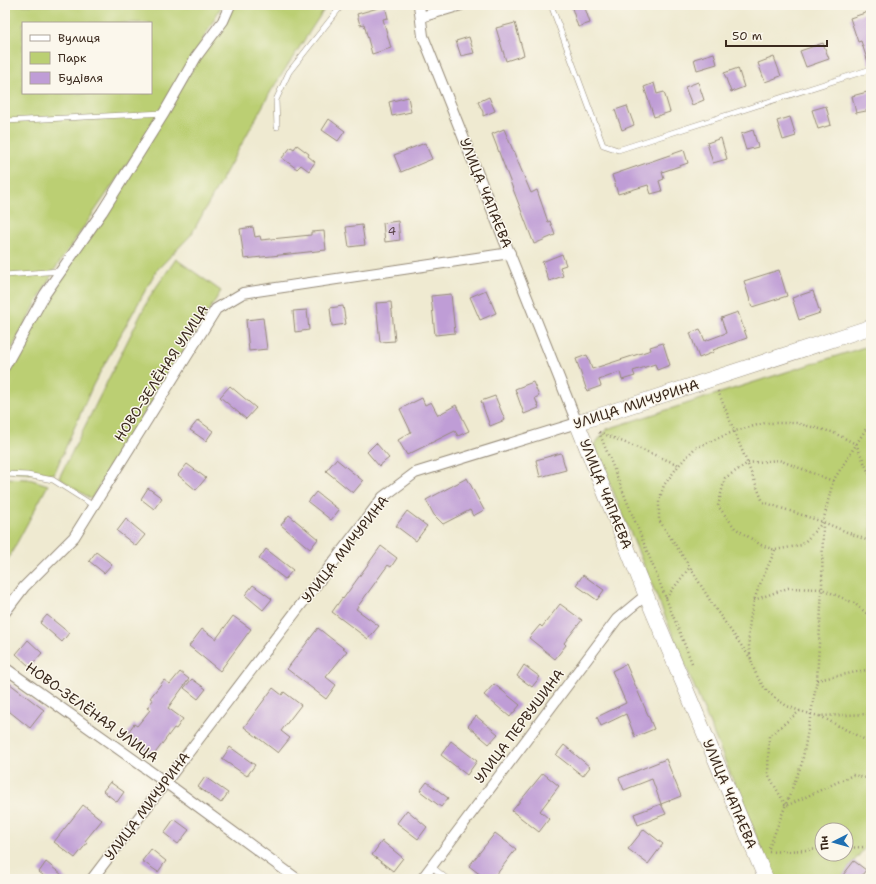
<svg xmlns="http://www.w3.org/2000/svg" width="876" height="884" viewBox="0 0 876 884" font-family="'Shantell Sans',sans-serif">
<rect width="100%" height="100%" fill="#fbf7ec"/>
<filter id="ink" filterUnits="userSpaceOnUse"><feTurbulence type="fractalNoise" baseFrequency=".025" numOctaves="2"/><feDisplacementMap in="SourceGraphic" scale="8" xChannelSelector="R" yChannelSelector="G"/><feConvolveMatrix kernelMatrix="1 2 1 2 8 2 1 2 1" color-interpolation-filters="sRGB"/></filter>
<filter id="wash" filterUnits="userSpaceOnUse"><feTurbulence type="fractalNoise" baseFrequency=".012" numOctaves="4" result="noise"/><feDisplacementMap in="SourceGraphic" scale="16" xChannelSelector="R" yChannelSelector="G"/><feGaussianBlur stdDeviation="0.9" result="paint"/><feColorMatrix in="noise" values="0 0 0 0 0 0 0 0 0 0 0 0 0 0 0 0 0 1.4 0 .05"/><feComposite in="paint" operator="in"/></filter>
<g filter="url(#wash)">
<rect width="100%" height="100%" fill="#efead1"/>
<g fill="#bbcf73" stroke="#7b7c48" fill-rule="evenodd">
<path d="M 5,5 L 222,5 L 162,113 L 55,269 L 5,361 ZM 23,23 L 151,23 L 151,93 L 23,93 Z"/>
<path d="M 233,5 L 327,5 L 271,91 L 191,235 L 156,271 L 93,385 L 54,474 L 5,471 L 5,376 L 50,294 Z"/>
<path d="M 176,259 L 221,291 L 91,499 L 59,478 L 150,296 Z"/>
<path d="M 871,345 L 871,840 L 840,879 L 774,879 L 594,445 L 607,429 ZM 822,830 L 846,830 L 846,854 L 822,854 Z"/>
<path d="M 5,478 L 29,479 L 48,485 L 5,565 Z"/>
</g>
<g id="blocks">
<g fill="#bf9dd6">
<path d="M 571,5 L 584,5 L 590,23 L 578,27 Z"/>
<path d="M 385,6 L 388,18 L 383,19 L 391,48 L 372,54 L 364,24 L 360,25 L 357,14 Z"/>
<path d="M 871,11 L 871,65 L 869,65 L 861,41 L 858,42 L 850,18 Z"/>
<path d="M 515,23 L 524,55 L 506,61 L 496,28 Z"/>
<path d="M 469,37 L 474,53 L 461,56 L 456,41 Z"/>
<path d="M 823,43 L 829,59 L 806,67 L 800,51 Z"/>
<path d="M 714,53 L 717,64 L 697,70 L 694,59 Z"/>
<path d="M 774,57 L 781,76 L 765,82 L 758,63 Z"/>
<path d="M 738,68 L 744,87 L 731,92 L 724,73 Z"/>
<path d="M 698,82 L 704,100 L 692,105 L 685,87 Z"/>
<path d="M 654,83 L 657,94 L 664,92 L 670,112 L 654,117 L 644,87 Z"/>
<path d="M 871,91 L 871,110 L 856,113 L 852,96 Z"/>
<path d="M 408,97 L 411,112 L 392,116 L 389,102 Z"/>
<path d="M 489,97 L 495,111 L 483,116 L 483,112 L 478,102 Z"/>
<path d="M 627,106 L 634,125 L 622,130 L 615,110 Z"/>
<path d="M 826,106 L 831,125 L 818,129 L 812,110 Z"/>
<path d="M 790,117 L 796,136 L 783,140 L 777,121 Z"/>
<path d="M 329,119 L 345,131 L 338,141 L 322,130 Z"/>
<path d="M 504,129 L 531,193 L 537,190 L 548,222 L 550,221 L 555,235 L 534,244 L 492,134 Z"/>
<path d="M 753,130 L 758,147 L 746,150 L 741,134 Z"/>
<path d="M 721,138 L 727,159 L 713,163 L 707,143 Z"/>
<path d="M 425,143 L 432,159 L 401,172 L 394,155 Z"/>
<path d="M 297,145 L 309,154 L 308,156 L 315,162 L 309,171 L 301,165 L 297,169 L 282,158 L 291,147 L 294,149 Z"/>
<path d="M 684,150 L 688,163 L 662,172 L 664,179 L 659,181 L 662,191 L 651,194 L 648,185 L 618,194 L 612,175 Z"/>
<path d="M 398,221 L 400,240 L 385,242 L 383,223 Z"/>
<path d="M 362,225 L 365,245 L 349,247 L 346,227 Z"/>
<path d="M 253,227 L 255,237 L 260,236 L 261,240 L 311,235 L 311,232 L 324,231 L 326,250 L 244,259 L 240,229 Z"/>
<path d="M 562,254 L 566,265 L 560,267 L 563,276 L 549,281 L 542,262 Z"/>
<path d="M 779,270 L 787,296 L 752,307 L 744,281 Z"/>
<path d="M 486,290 L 496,313 L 480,320 L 470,297 Z"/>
<path d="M 813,291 L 820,313 L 799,320 L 792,298 Z"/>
<path d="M 451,294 L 455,333 L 435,335 L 431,296 Z"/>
<path d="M 391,302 L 395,341 L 380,342 L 376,303 Z"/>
<path d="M 343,306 L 346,324 L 332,326 L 330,308 Z"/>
<path d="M 307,310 L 309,330 L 295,332 L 293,311 Z"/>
<path d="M 738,312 L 747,338 L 713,350 L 714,352 L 699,358 L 690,333 L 700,329 L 705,341 L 726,333 L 721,318 Z"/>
<path d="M 263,318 L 267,349 L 249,351 L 246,320 Z"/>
<path d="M 663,343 L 670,365 L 657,370 L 655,364 L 633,371 L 635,376 L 622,380 L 620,372 L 599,380 L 601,386 L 587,391 L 576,359 L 587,355 L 592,369 L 651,350 L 650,347 Z"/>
<path d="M 533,382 L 539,396 L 535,398 L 539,408 L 524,414 L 515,389 Z"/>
<path d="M 230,386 L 256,408 L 246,419 L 220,397 Z"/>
<path d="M 495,396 L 505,420 L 490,426 L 481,401 Z"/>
<path d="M 422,398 L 425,405 L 431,402 L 438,415 L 456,405 L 469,431 L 458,436 L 455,431 L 407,455 L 398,440 L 411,432 L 400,409 Z"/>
<path d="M 198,420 L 213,431 L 206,441 L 190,430 Z"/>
<path d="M 376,443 L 389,458 L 379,466 L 367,452 Z"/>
<path d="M 561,453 L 566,470 L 540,477 L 536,460 Z"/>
<path d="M 336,459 L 363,481 L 353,493 L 326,471 Z"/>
<path d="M 187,464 L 206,478 L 196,490 L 178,475 Z"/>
<path d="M 467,478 L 484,510 L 473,516 L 470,510 L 443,524 L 434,515 L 426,500 Z"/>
<path d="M 148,488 L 162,498 L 154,509 L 141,499 Z"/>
<path d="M 316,492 L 339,510 L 331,520 L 308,502 Z"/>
<path d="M 407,511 L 427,526 L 416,541 L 396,526 Z"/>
<path d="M 289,515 L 318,539 L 310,549 L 281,525 Z"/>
<path d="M 126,519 L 145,535 L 136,546 L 117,531 Z"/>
<path d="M 381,546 L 397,558 L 391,567 L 388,565 L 356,609 L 379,626 L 368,639 L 332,612 L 342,598 L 343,599 Z"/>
<path d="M 266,549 L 293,570 L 285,579 L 259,559 Z"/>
<path d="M 96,552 L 112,564 L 104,573 L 89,561 Z"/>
<path d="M 583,575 L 604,590 L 597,600 L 576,585 Z"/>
<path d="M 253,585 L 272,599 L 263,610 L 245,595 Z"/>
<path d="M 560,604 L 582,620 L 564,643 L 566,645 L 555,659 L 529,638 L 540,625 L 542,627 Z"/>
<path d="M 47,615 L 69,633 L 62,642 L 40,623 Z"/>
<path d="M 233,616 L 251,629 L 220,671 L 189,646 L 202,629 L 216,639 Z"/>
<path d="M 318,628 L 347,651 L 326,677 L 336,685 L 326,699 L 287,669 Z"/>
<path d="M 28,640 L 42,653 L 30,667 L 16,654 Z"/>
<path d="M 626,664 L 654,729 L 635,737 L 626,714 L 601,726 L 597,717 L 626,703 L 612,671 Z"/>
<path d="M 524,665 L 540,677 L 532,687 L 517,676 Z"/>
<path d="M 180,672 L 189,679 L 168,708 L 183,719 L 176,729 L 174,728 L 153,756 L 126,735 L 134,724 L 137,726 L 150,710 L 147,708 L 153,700 L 150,698 L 164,680 L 170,684 Z"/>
<path d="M 192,679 L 206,689 L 198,699 L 184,688 Z"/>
<path d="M 5,680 L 44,710 L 30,728 L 5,708 Z"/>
<path d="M 494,684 L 520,705 L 510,717 L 484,695 Z"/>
<path d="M 273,688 L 282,695 L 284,692 L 301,705 L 281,731 L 290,738 L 278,753 L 244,727 Z"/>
<path d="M 476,716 L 498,734 L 489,744 L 468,726 Z"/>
<path d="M 451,741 L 477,761 L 467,775 L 441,755 Z"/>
<path d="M 564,745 L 590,767 L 583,776 L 556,755 Z"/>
<path d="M 230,747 L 255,765 L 247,776 L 222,759 Z"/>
<path d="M 666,759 L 681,796 L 661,804 L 652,779 L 624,790 L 619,778 Z"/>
<path d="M 543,773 L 559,786 L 540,811 L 549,819 L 539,832 L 512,811 Z"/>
<path d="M 205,777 L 228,793 L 221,803 L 198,787 Z"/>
<path d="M 110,782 L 124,792 L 117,802 L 103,791 Z"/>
<path d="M 427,782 L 448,798 L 441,807 L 420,791 Z"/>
<path d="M 661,804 L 666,814 L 638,825 L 634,814 Z"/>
<path d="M 83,805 L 102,820 L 85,841 L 87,843 L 75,858 L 54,842 Z"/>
<path d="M 407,810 L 427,827 L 418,839 L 397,823 Z"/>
<path d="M 174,819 L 189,830 L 178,844 L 164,833 Z"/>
<path d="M 644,829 L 663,844 L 648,864 L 628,849 Z"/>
<path d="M 495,833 L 516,849 L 493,879 L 486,879 L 469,866 Z"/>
<path d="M 382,841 L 403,858 L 393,871 L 372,855 Z"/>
<path d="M 151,849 L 166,861 L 158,872 L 142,861 Z"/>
<path d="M 854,861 L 866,870 L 859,879 L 840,879 Z"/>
<path d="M 46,862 L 67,879 L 48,879 L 39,872 Z"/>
</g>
</g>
</g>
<g filter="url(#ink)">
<use href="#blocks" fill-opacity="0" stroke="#958a78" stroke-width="1"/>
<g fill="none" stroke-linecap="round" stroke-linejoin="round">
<g stroke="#958a78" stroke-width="6">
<g id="lane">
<path d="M 551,5 L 603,145 L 618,150 L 871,69"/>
<path d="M 5,121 L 164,113"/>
<path d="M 277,127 L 276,100 L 289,72 L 342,5"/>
<path d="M 5,275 L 60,271"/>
<path d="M 5,474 L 27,475 L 53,480 L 94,506"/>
<path d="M 431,866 L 447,879"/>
</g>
</g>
<g stroke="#958a78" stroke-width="12">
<g id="street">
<path d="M 421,17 L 461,5"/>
<path d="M 5,366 L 45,294 L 102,212 L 164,113 L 196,57 L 223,21 L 230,5"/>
<path d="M 5,612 L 24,587 L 74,537 L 216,309 L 243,293 L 510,253"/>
<path d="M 5,668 L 165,782 L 297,879"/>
<path d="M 92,879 L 383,497 L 415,473 L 577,423 L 423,36 L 419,5"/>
<path d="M 422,879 L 617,619 L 646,595"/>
</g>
</g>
<g stroke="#958a78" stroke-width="16">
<path id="secondary" d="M 766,879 L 646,595 L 577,423 L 871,327"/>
</g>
<g stroke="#958a78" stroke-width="2.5" stroke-dasharray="1 3" stroke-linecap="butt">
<path d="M 718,391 L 763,502 L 823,522 L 871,542"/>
<path d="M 599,432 L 692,663"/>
<path d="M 599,432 L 679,465"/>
<path d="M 833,481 L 871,421"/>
<path d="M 775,550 C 768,567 759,584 754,601 C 744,638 746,678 779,701 C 783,703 786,706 790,707 C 799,711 810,714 819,716 L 871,714"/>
<path d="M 666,598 L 690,567"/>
<path d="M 754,600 L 788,588 L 822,589 L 854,603 L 871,617"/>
<path d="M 751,659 L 714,607 L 690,567 L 659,520 L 659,501 L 664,485 L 679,465 L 695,448 L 735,431 L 765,423 L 796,423 L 832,432 L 856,444 L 871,478"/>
<path d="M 817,680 L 871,669"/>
<path d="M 800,711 L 769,736 L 768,774 L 786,806 L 853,775 L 871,779"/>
<path d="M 820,716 L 871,743"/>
<path d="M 769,848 L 802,763 L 817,680 L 822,589 L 823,522 L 833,481 L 779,460 L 748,463 L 725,478 L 718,506 L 735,528 L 761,545 L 775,550 L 802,545 L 823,522"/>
<path d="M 846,848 L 865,847"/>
<path d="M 769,852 L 822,849"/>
</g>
<use href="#lane" stroke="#fff" stroke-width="5"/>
<use href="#street" stroke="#fff" stroke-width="10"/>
<use href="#secondary" stroke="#fff" stroke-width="15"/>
</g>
</g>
<g text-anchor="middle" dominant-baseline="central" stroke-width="3" stroke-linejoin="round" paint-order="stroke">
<g font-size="12" fill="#5c474c">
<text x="392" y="231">4</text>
</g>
<g font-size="14" fill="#3b2a1e" stroke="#fbf7ec">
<text transform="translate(486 193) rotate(68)">УЛИЦА ЧАПАЕВА</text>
<text transform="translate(161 373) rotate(-57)">НОВО-ЗЕЛЁНАЯ УЛИЦА</text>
<text transform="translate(636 404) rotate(-18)">УЛИЦА МИЧУРИНА</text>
<text transform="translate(606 494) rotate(68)">УЛИЦА ЧАПАЕВА</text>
<text transform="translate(345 549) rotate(-52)">УЛИЦА МИЧУРИНА</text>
<text transform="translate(92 712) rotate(36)">НОВО-ЗЕЛЁНАЯ УЛИЦА</text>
<text transform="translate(519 726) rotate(-53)">УЛИЦА ПЕРВУШИНА</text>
<text transform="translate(730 794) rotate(67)">УЛИЦА ЧАПАЕВА</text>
<text transform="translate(147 806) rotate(-53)">УЛИЦА МИЧУРИНА</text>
</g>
</g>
<rect width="876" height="884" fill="none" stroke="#fbf7ec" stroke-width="20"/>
<rect x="22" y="22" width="130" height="72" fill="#fbf7ec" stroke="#aea59a"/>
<rect x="30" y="35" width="20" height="6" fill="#ffffff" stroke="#aea59a"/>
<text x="58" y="42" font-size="12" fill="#3b2a1e">Вулиця</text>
<rect x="30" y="52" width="20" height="12" fill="#bbcf73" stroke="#aea59a"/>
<text x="58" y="62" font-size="12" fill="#3b2a1e">Парк</text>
<rect x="30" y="72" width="20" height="12" fill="#bf9dd6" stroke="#aea59a"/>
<text x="58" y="82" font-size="12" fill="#3b2a1e">Будівля</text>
<g transform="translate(834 842) rotate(264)"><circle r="19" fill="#fbf7ec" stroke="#aea59a"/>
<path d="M0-3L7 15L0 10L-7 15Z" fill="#1f6fb2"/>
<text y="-6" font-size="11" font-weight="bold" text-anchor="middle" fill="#3b2a1e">Пн</text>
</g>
<path d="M726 40v6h101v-6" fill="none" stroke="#3b2a1e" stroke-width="2"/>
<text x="732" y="40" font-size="12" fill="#3b2a1e" stroke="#fbf7ec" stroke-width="3" paint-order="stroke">50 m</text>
</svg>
